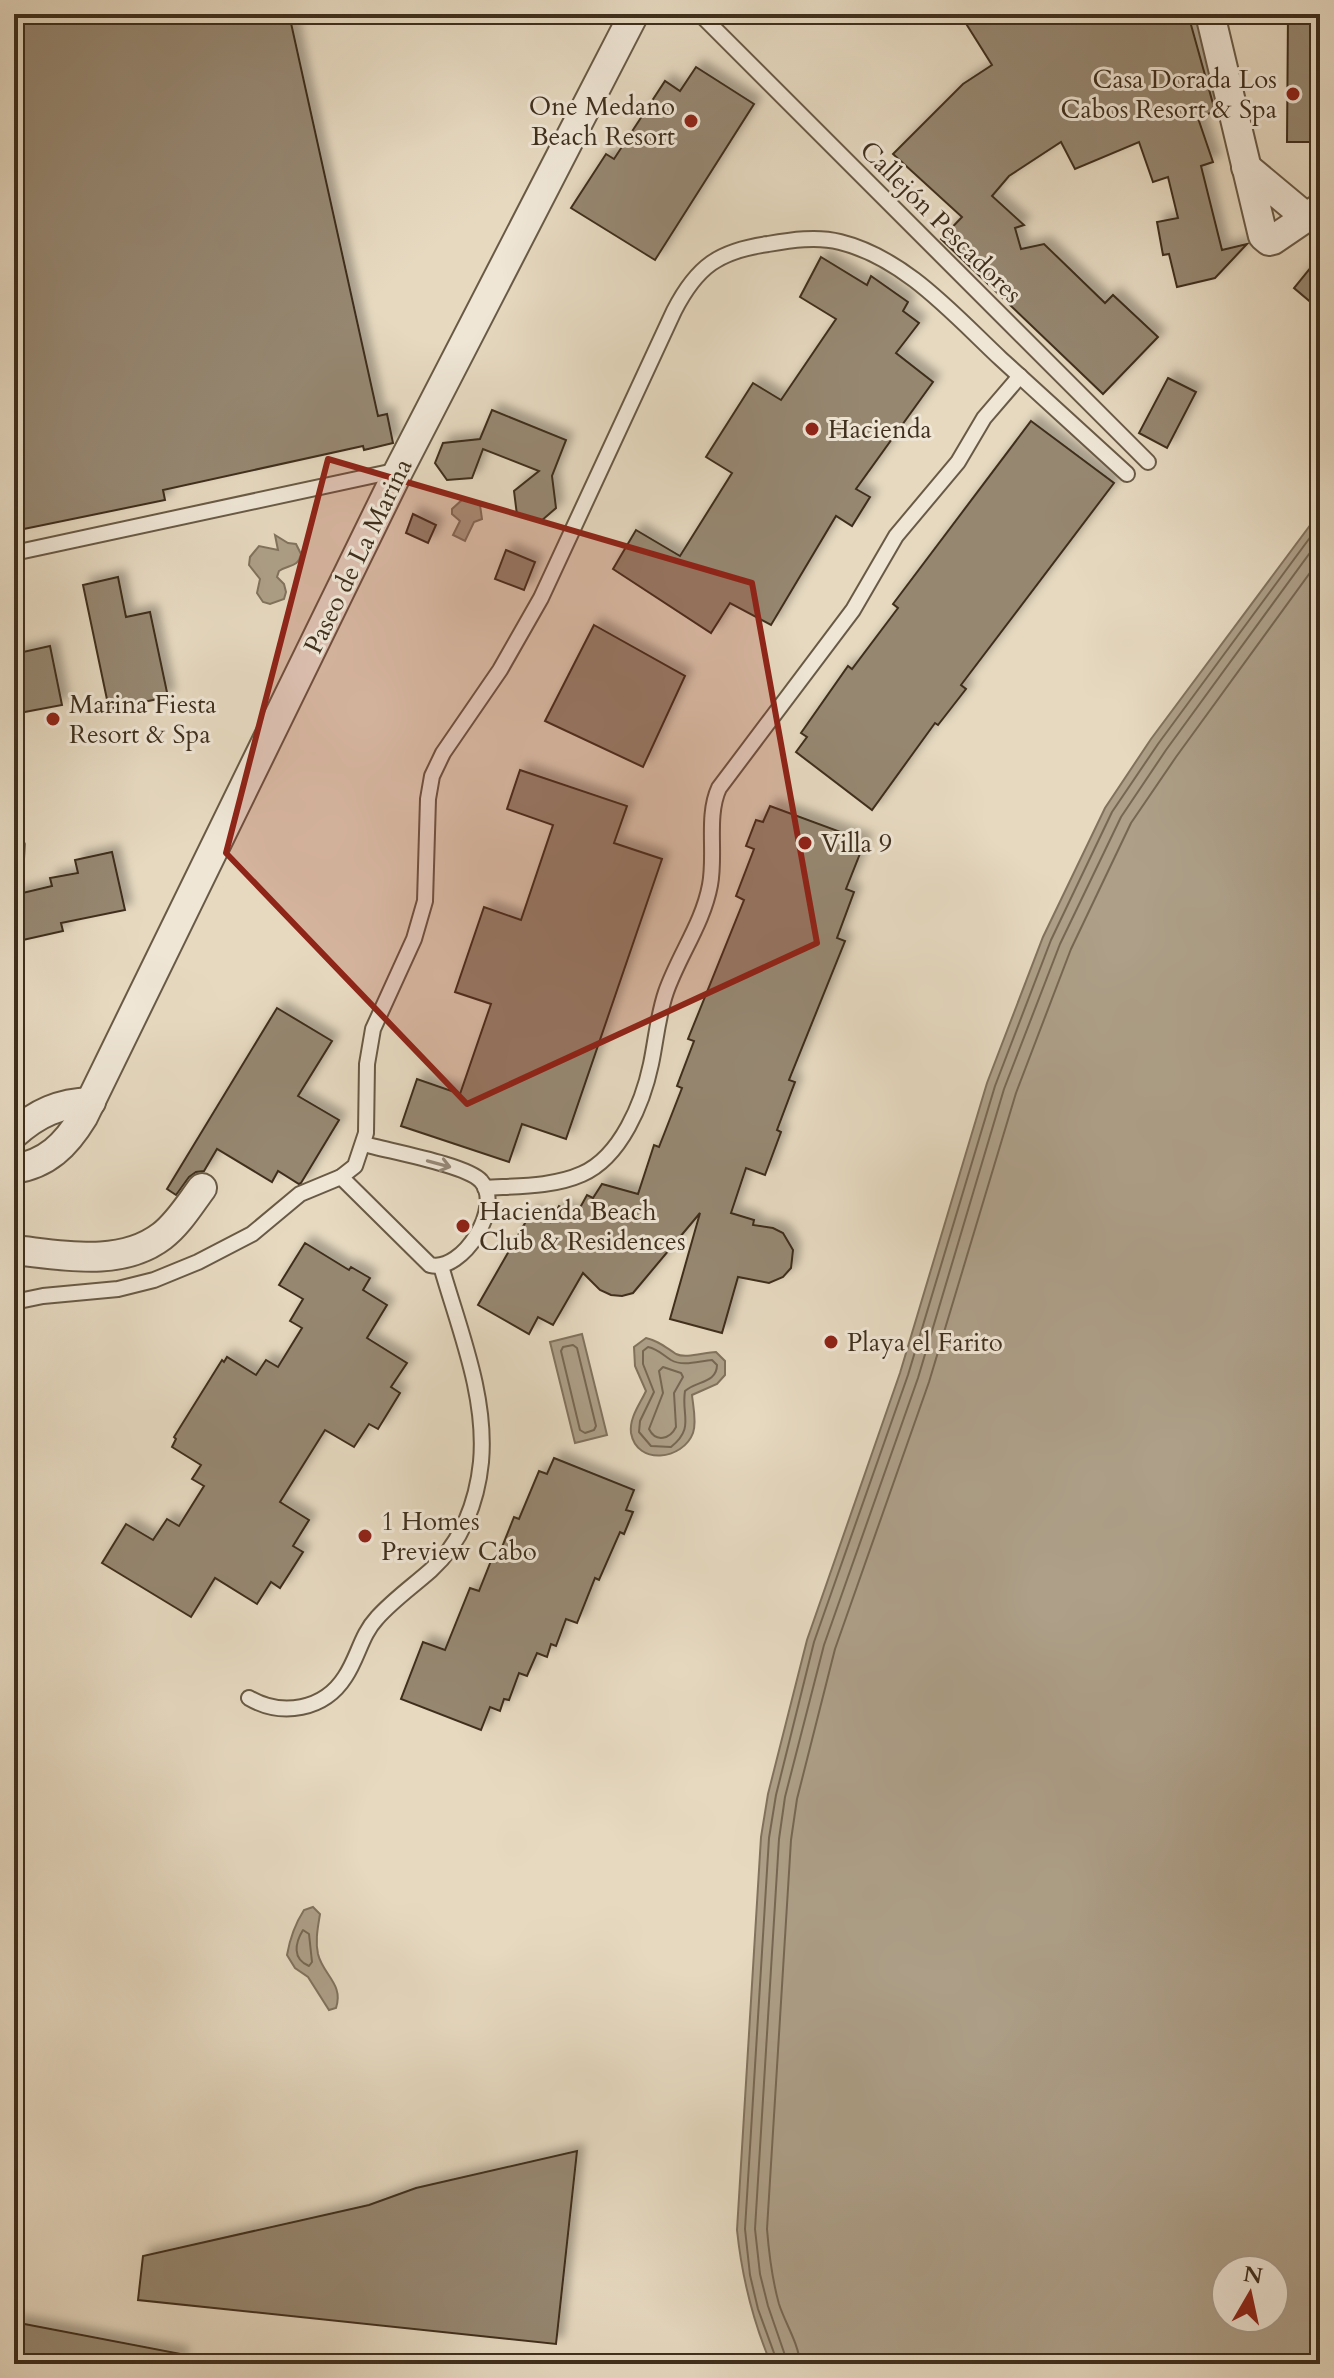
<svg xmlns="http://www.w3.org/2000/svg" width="1334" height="2378" viewBox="0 0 1334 2378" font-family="Cardo,serif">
<defs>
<filter id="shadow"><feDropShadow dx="7" dy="-7" stdDeviation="4" flood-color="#0004"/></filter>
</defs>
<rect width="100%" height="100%" fill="#e6d9c0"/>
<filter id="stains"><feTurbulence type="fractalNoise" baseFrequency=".0025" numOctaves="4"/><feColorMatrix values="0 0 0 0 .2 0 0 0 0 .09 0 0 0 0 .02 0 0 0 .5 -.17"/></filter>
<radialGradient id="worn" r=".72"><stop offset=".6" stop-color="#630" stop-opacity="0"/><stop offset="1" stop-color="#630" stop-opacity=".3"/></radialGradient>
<g fill="#ad9f88" stroke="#81725d" stroke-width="2" fill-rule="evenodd">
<path d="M 463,499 L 480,505 L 482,519 L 474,522 L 465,541 L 453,535 L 460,521 L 452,514 L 452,509 Z"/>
<path d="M 1320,512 L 1320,2364 L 771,2364 C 752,2319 742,2278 737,2230 L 761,1837 L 768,1794 L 807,1640 L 900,1373 L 987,1083 L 1043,937 L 1105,808 L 1151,739 ZM 1274,2270 L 1274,2318 L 1226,2318 L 1226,2270 Z"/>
<path d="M 275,535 L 288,543 L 296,544 L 301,554 C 298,568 289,564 279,571 L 277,577 L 284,584 L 286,592 L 284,599 L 270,604 L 263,602 L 257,593 L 260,579 L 249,565 L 250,557 L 259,546 L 278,550 Z"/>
<path d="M 14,823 L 25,844 L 24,859 L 14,865 Z"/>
<path d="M 582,1334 L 607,1435 L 575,1443 L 550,1342 Z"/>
<path d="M 646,1338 C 659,1341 665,1347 676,1354 C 686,1359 705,1352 716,1352 L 725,1361 L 725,1375 L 717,1384 L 692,1395 C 693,1406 697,1422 693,1433 C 683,1460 637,1466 631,1433 C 629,1418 640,1404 646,1391 L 635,1366 L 634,1347 Z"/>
<path d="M 313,1907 L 320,1914 C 318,1927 315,1940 318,1954 C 323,1975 344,1984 336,2008 L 329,2010 L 308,1977 L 295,1968 L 287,1955 C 290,1938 295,1924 304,1910 Z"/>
</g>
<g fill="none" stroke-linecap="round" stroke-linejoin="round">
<g stroke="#766752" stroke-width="2">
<path d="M 573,1345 L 577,1348 L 596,1426 L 594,1430 L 585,1433 L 580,1430 L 561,1351 L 563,1347 Z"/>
<path d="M 648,1347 C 658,1349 663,1355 671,1360 C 683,1367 699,1361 712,1360 L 717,1365 C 717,1383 696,1381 685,1391 C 681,1415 695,1428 671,1447 L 651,1446 L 639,1432 L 640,1421 L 654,1392 L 643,1364 L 643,1351 Z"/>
<path d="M 663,1367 L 681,1373 L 683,1377 L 674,1393 L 676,1427 C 670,1439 656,1443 649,1429 L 663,1393 L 659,1371 Z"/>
<path d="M 303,1930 L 309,1934 L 312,1962 L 309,1966 C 292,1959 295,1943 303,1930 Z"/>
<path d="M 778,2364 L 758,2309 L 750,2275 L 745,2229 L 769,1838 L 776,1795 L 814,1642 L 908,1375 L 995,1086 L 1051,940 L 1112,812 L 1158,744 L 1320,524"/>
<path d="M 788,2364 L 768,2306 L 760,2274 L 755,2229 L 779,1839 L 785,1797 L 824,1645 L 918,1378 L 1004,1089 L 1060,944 L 1121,817 L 1166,750 L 1320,539"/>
<path d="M 800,2364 C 799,2344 785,2323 779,2304 C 772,2279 769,2254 767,2229 L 791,1840 L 797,1799 L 835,1649 L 929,1382 L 1016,1093 L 1071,949 L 1131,823 L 1176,757 L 1320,559"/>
</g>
</g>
<g fill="#968771" stroke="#3f2f1c" stroke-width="2" filter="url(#shadow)">
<path d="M 14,14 L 289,14 L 378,416 L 387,414 L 393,443 L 364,450 L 363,446 L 163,490 L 165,500 L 14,531 Z"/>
<path d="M 960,14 L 1188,14 L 1215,111 L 1198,118 L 1213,162 L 1201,166 L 1222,250 L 1247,244 L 1215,278 L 1177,287 L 1169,254 L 1163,255 L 1157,222 L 1178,218 L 1168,177 L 1153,182 L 1139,142 L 1075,169 L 1061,142 L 1009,176 L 992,196 L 1024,225 L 1015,228 L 1021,249 L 1044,244 L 1105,303 L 1113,295 L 1158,337 L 1103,394 L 941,239 L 962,217 L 893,154 L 963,84 L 992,65 Z"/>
<path d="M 1288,14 L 1320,14 L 1320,142 L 1287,142 Z"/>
<path d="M 696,67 L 754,104 L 655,260 L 571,208 L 606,154 L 614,159 L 665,81 L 680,91 Z"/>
<path d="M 1320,256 L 1320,310 L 1294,288 Z"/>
<path d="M 821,257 L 867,285 L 871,276 L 908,302 L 903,311 L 919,323 L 896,353 L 933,382 L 856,489 L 870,497 L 852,526 L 836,516 L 771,625 L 730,603 L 711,633 L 613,569 L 636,530 L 680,556 L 732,473 L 706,457 L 753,383 L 781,400 L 836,319 L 800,297 Z"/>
<path d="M 1168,378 L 1196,392 L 1167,448 L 1139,433 Z"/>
<path d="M 492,410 L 566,440 L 552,476 L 556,508 L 540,522 L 517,515 L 514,491 L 539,471 L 483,449 L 472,478 L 447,480 L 435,463 L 443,443 L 480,439 Z"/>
<path d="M 1031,421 L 1114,483 L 961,685 L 966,689 L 938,725 L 935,723 L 872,810 L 796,752 L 807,737 L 801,733 L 848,666 L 852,669 L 898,608 L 893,604 Z"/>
<path d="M 413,514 L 436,525 L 428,543 L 406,533 Z"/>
<path d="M 506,550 L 535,562 L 524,590 L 495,579 Z"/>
<path d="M 118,577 L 126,617 L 150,612 L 168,697 L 109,709 L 83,585 Z"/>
<path d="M 594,625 L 685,676 L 643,767 L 545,721 Z"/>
<path d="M 50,646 L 62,705 L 14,714 L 14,654 Z"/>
<path d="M 520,770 L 627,806 L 614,843 L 662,859 L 566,1139 L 522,1124 L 509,1162 L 401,1126 L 417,1079 L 460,1094 L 491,1004 L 455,992 L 484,907 L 521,920 L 553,825 L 507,809 Z"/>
<path d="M 770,806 L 865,841 L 846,889 L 854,892 L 837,938 L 845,941 L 789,1080 L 795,1082 L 777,1130 L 781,1132 L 765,1175 L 746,1168 L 731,1213 L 754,1220 L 753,1225 L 773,1228 L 783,1233 L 793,1250 L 791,1268 L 783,1277 L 769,1283 L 738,1277 L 722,1333 L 670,1319 L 700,1213 L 633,1293 L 622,1296 L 611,1295 L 600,1290 L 583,1273 L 553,1325 L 538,1317 L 529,1334 L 478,1305 L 532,1211 L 550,1222 L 559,1206 L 576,1215 L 587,1195 L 593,1198 L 602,1184 L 638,1194 L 654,1145 L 659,1147 L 682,1088 L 677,1086 L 694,1041 L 688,1039 L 744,900 L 736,896 L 754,849 L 746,846 L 756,820 L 763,822 Z"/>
<path d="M 112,852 L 125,910 L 61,923 L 63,931 L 14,942 L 14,895 L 52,886 L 50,878 L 78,873 L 75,860 Z"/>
<path d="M 277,1008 L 332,1041 L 298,1096 L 339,1120 L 301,1183 L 299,1184 L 278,1171 L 272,1182 L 217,1149 L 204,1171 L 196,1172 L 189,1177 L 176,1195 L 167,1189 Z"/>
<path d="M 305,1243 L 349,1270 L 351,1267 L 370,1278 L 363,1290 L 387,1305 L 367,1338 L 407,1363 L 391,1387 L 400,1393 L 378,1429 L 369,1424 L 354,1447 L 325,1430 L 280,1502 L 309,1520 L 293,1546 L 303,1552 L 280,1588 L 271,1582 L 257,1604 L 215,1578 L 191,1617 L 102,1563 L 126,1524 L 153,1540 L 167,1519 L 179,1526 L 204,1486 L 192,1479 L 201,1465 L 172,1447 L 176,1439 L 174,1437 L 222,1360 L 224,1362 L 227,1357 L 256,1375 L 266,1360 L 278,1367 L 302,1328 L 290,1321 L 303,1299 L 279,1285 Z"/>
<path d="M 554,1458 L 634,1490 L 626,1510 L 633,1512 L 624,1534 L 620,1532 L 599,1580 L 595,1578 L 577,1623 L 566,1619 L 556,1646 L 551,1644 L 547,1657 L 537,1653 L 527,1676 L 519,1673 L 509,1700 L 504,1699 L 500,1711 L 490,1707 L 481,1730 L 401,1699 L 423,1642 L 445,1650 L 470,1588 L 479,1591 L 491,1561 L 496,1562 L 514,1517 L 519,1519 L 539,1471 L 547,1474 Z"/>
<path d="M 577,2151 L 556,2344 L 138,2300 L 143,2256 L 369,2205 L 416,2188 Z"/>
<path d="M 14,2322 L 181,2354 L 180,2364 L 14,2364 Z"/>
</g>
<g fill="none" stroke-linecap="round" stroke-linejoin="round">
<g stroke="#695a45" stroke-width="18">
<g id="service">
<path d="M 700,14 L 1148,462"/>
<path d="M 14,553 L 399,470"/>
<path d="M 341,1177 L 430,1265 C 463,1273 504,1206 481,1181 C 467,1165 388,1151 364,1144"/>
<path d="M 485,1188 C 517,1186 553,1187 582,1174 C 621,1157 643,1102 651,1064 C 656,1040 658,1015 666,992 C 679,955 703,923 710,885 C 716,854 706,816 719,788 L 853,610 L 896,536 L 958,462 L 984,418 L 1020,376"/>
<path d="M 14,1302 L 43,1296 L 118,1289 L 154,1280 L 198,1262 L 252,1234 L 300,1194 L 341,1177 L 355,1166 L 366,1133 L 367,1064 L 373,1029 L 414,939 L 425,901 L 428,799 L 432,776 L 443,753 L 500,670 L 541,598 L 674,311 C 697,266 719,251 768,244 C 791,240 817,236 840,242 C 905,258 954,315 1001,359 C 1043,397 1085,436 1127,474"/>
<path d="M 249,1698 C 282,1717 324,1710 345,1677 C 358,1658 361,1635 377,1618 C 393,1600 413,1586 431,1570 C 462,1542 477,1502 481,1462 C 487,1396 459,1329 441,1266"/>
</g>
</g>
<g stroke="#695a45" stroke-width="32">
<g id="minor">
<path d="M 1210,14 L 1263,236 L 1269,241 L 1273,240 L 1320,208"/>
<path d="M 1246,167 L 1306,217"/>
<path d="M 14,1134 C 37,1113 60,1103 91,1102"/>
<path d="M 14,1169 C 47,1164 66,1145 83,1117 L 399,470 L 634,14"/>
<path d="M 14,1250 C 62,1255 120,1268 162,1236 C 178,1224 190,1204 202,1188"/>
</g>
</g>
<use href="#service" stroke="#efe6d6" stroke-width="14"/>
<use href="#minor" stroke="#efe6d6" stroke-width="28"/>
</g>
<defs><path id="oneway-shaft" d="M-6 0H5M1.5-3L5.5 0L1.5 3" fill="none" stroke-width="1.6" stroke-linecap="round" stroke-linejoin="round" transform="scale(2)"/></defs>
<use stroke="#978a79" href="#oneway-shaft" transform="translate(439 1164) rotate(15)"/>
<path fill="#8f2418" fill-opacity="0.2" stroke="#8f2418" stroke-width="6" stroke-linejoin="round" d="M 328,459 L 752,583 L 817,943 L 467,1104 L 226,853 Z"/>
<g fill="#8f2418" stroke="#efe6d6" stroke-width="3">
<circle cx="1293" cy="94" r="8"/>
<circle cx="691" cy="121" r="8"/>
<circle cx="812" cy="429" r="8"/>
<circle cx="53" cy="719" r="8"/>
<circle cx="805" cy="843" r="8"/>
<circle cx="463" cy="1226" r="8"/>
<circle cx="831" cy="1342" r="8"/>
<circle cx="365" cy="1536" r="8"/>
</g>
<g text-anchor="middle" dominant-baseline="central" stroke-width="6" stroke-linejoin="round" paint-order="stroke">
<g font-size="26" fill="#3f2f1c" stroke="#efe6d6" text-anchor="start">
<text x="1277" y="79" text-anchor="end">Casa Dorada Los<tspan x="1277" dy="30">Cabos Resort &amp; Spa</tspan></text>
<text x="675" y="106" text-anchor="end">One Medano<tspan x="675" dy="30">Beach Resort</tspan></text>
<text x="828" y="429">Hacienda</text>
<text x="69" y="704">Marina Fiesta<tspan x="69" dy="30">Resort &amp; Spa</tspan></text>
<text x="821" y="843">Villa 9</text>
<text x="479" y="1211">Hacienda Beach<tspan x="479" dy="30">Club &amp; Residences</tspan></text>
<text x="847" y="1342">Playa el Farito</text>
<text x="381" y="1521">1 Homes<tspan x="381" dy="30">Preview Cabo</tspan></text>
</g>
<g font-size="26" fill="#3f2f1c" stroke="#efe6d6">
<text transform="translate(941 222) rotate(45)">Callejón Pescadores</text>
<text transform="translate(358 556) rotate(-64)">Paseo de La Marina</text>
</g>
</g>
<rect width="1334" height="2378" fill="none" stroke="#e6d9c0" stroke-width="48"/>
<rect x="16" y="16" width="1302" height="2346" fill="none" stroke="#3f2f1c" stroke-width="4"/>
<rect x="24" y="24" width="1286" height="2330" fill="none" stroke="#3f2f1c" stroke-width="2"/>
<g transform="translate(1250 2294) rotate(9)"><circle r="38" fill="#efe6d6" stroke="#a99d8c" stroke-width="2"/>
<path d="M0-6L14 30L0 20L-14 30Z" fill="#8f2418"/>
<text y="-12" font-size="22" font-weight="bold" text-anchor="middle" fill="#3f2f1c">N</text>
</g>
<rect width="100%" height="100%" filter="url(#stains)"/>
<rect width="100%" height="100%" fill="url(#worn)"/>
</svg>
